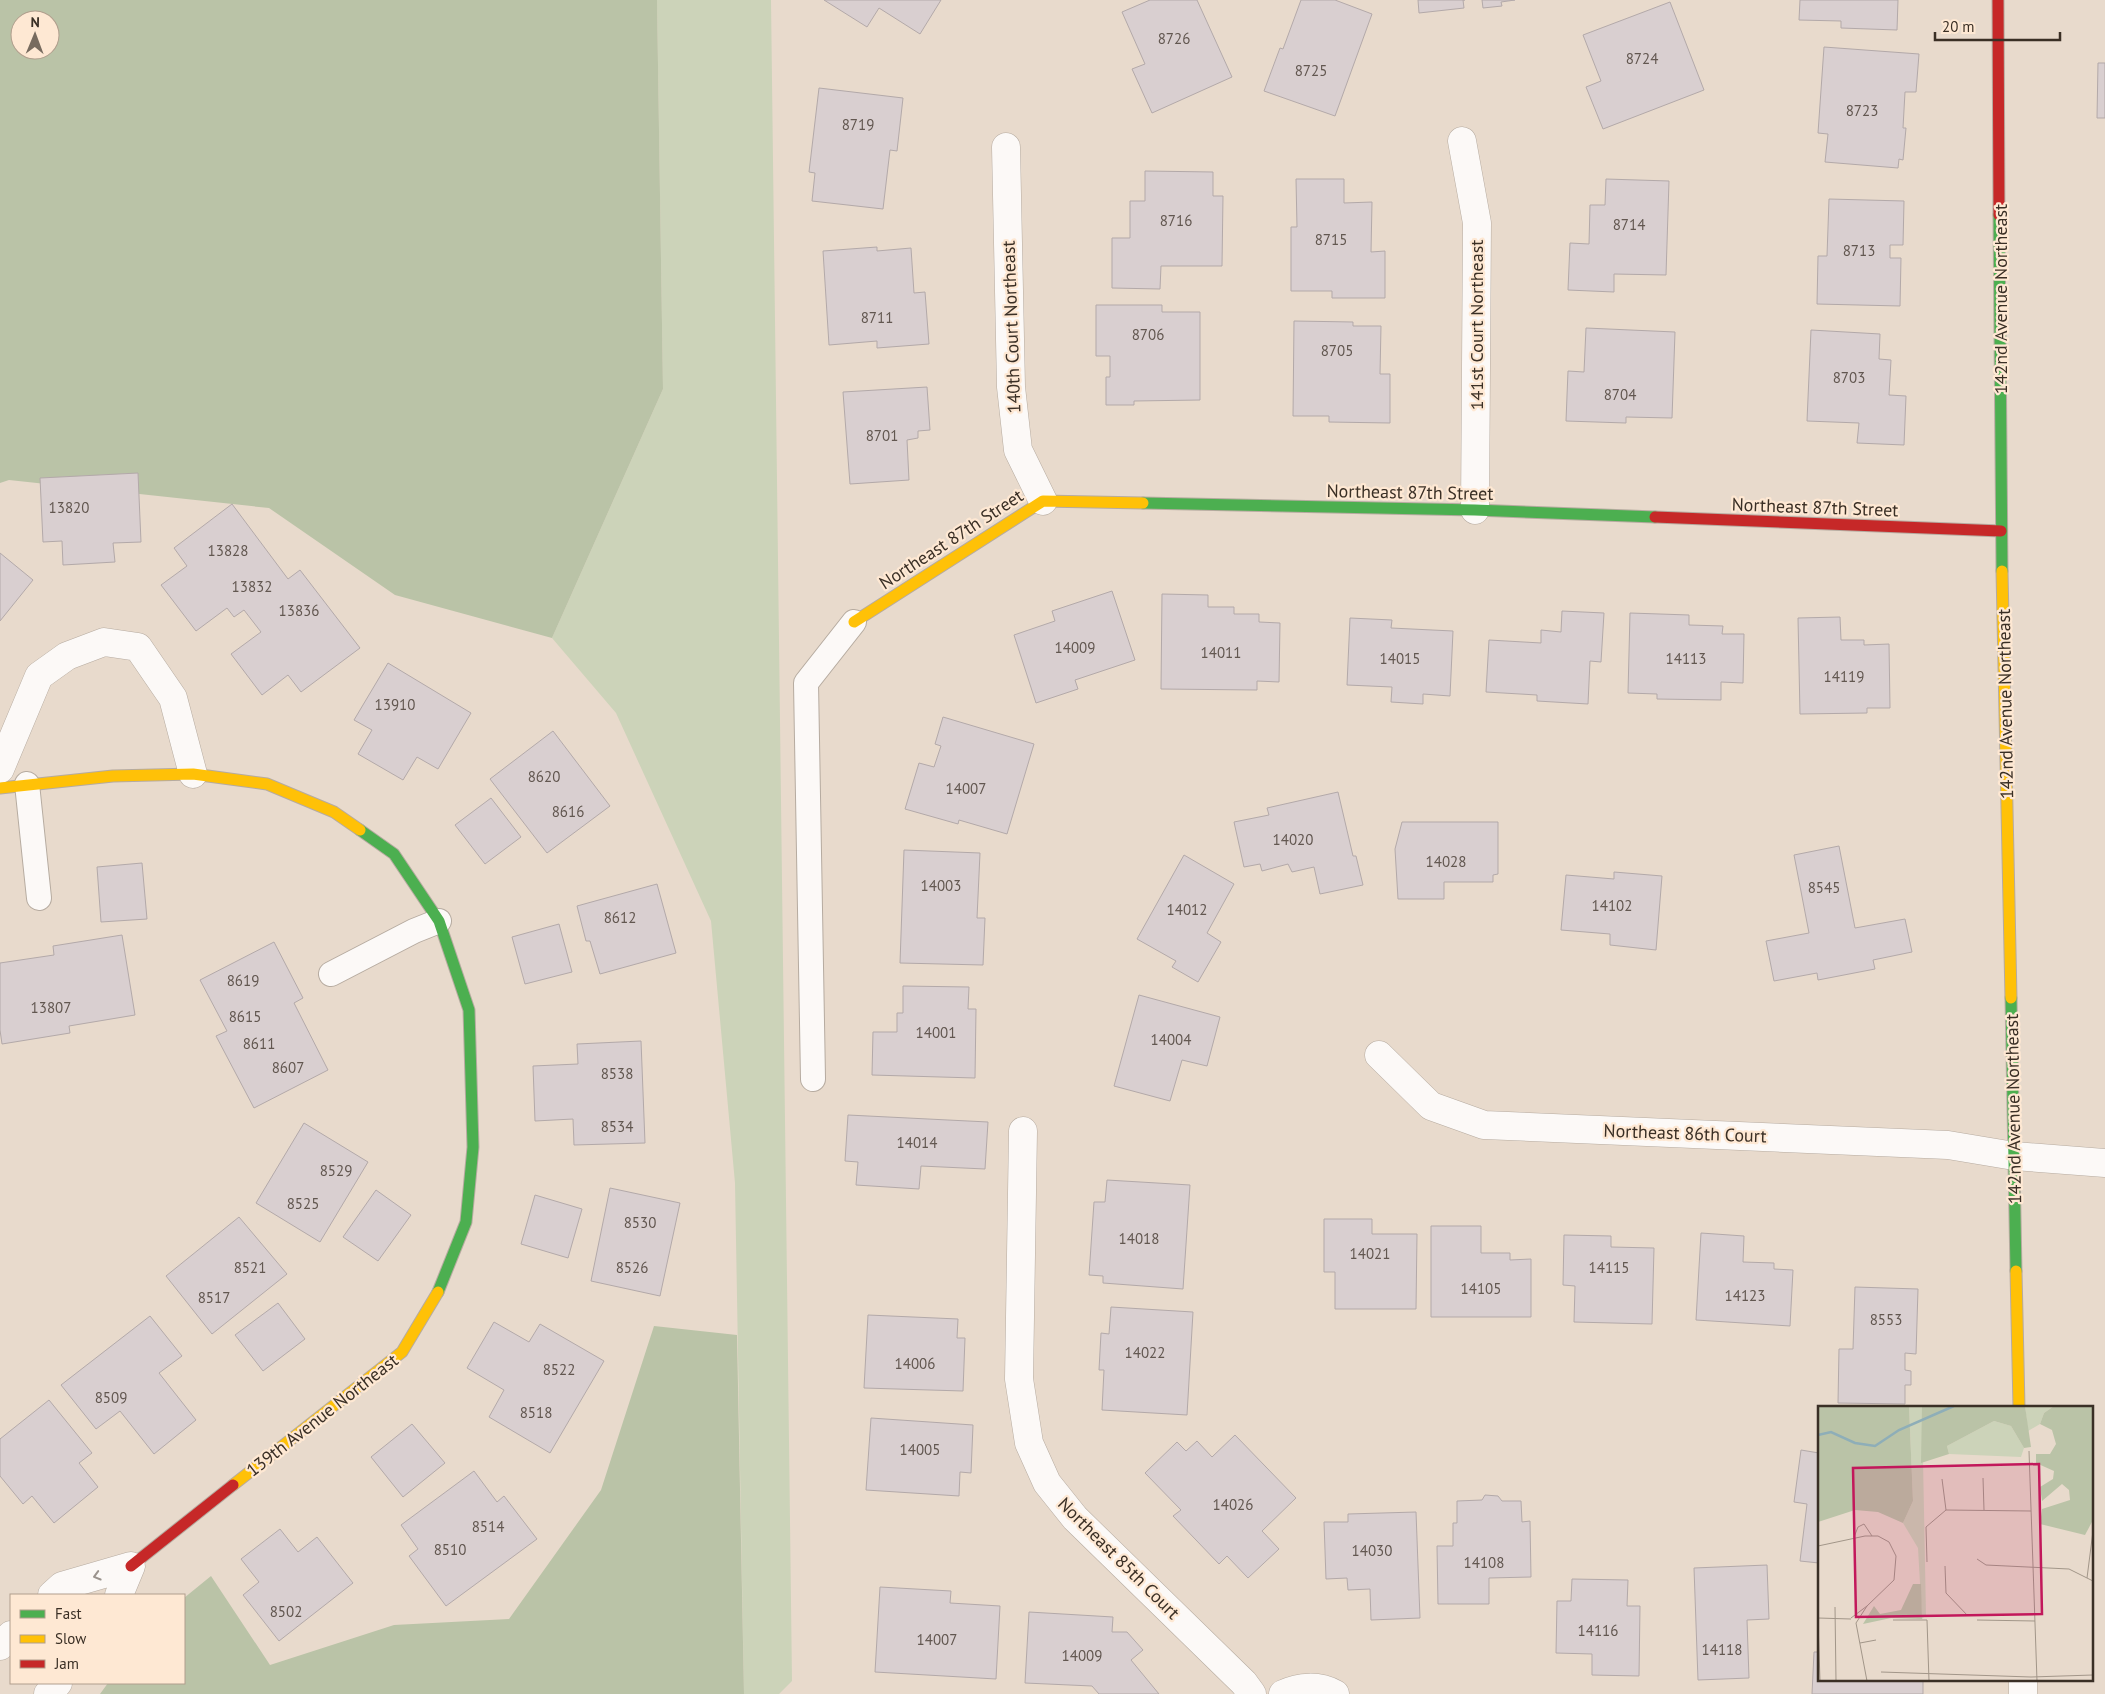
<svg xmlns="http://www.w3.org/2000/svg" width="2105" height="1694" viewBox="0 0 2105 1694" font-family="'PT Sans',sans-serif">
<rect width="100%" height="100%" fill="#e8dacc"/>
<path fill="#ccd3b9" d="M 657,0 L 771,0 L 792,1681 L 779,1694 L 744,1694 L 735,1183 L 711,921 L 616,713 L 552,638 L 663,389 Z"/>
<g fill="#bac3a7" fill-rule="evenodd">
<path d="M 0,0 L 657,0 L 663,389 L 552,638 L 395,595 L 269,508 L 9,480 L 0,483 ZM 20,20 L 50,20 L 50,50 L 20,50 Z"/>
<path d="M 654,1326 L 737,1335 L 744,1694 L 100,1694 L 108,1683 L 184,1683 L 184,1598 L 211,1576 L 270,1665 L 394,1625 L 509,1619 L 601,1490 Z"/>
</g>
<g fill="#d9cfd0" stroke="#b3a9a9">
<path d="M 824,0 L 941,0 L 920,34 L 879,8 L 867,27 Z"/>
<path d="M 1150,0 L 1197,0 L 1232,77 L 1152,113 L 1132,69 L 1145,64 L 1122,12 Z"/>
<path d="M 1301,0 L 1335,0 L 1372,14 L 1335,116 L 1264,91 L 1280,48 L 1283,49 Z"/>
<path d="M 1418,0 L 1465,0 L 1463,0 L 1464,8 L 1419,13 Z"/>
<path d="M 1482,0 L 1515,0 L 1501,2 L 1502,6 L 1483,8 Z"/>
<path d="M 1800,0 L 1898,0 L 1897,30 L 1841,28 L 1841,21 L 1799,20 Z"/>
<path d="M 1670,2 L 1704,90 L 1603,129 L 1586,87 L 1601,81 L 1583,35 Z"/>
<path d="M 1824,47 L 1919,54 L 1916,92 L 1905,92 L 1903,128 L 1906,128 L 1903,160 L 1899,159 L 1898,168 L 1825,162 L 1828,134 L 1818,133 Z"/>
<path d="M 2098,63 L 2105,63 L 2105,118 L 2097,118 Z"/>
<path d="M 819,88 L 903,98 L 897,151 L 890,150 L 883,209 L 812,201 L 815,173 L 809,172 Z"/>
<path d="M 1145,171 L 1213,172 L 1213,196 L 1223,196 L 1222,266 L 1161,266 L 1160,289 L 1112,288 L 1112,238 L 1130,238 L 1130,201 L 1145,201 Z"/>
<path d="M 1296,179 L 1344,179 L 1344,203 L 1372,202 L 1371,252 L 1385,251 L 1385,298 L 1332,298 L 1332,291 L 1291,291 L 1291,227 L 1297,227 Z"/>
<path d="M 1606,179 L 1669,181 L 1666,275 L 1614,274 L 1614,292 L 1568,290 L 1570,243 L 1589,244 L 1590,205 L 1605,205 Z"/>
<path d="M 1829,199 L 1904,201 L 1903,245 L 1890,245 L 1890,258 L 1901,258 L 1900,306 L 1817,304 L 1818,256 L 1827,256 Z"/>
<path d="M 877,247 L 877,251 L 911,248 L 914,293 L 925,292 L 929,344 L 877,348 L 877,341 L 829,345 L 823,251 Z"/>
<path d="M 1096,305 L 1162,305 L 1162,312 L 1200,312 L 1200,400 L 1134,401 L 1134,405 L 1106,405 L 1106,377 L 1110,377 L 1110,356 L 1096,356 Z"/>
<path d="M 1294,321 L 1353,322 L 1353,326 L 1381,326 L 1380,374 L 1390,374 L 1390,423 L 1329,422 L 1329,416 L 1293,416 Z"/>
<path d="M 1586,328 L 1675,332 L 1672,418 L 1626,417 L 1626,423 L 1566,421 L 1568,371 L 1584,372 Z"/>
<path d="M 1811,330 L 1880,334 L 1879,359 L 1891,360 L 1889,395 L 1906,396 L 1904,445 L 1857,443 L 1859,423 L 1807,421 Z"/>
<path d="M 927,387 L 930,430 L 918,431 L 918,438 L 907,440 L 909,480 L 850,484 L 843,392 Z"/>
<path d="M 138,473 L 141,542 L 113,543 L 115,562 L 63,565 L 62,541 L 43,542 L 40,478 Z"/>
<path d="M 232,504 L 288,579 L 300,570 L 360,648 L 301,692 L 288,675 L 262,695 L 231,654 L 261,632 L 244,610 L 234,617 L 227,608 L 196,631 L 161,585 L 187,566 L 174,548 Z"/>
<path d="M 0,553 L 33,580 L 0,621 Z"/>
<path d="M 1112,591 L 1135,660 L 1075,680 L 1078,689 L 1036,703 L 1014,635 L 1055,621 L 1052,611 Z"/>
<path d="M 1162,594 L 1208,595 L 1208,607 L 1234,607 L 1234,614 L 1259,614 L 1259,622 L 1280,623 L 1279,682 L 1257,681 L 1257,690 L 1161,689 Z"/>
<path d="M 1562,611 L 1604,613 L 1601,662 L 1590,661 L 1588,704 L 1537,701 L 1537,695 L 1486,692 L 1489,640 L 1541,643 L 1541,630 L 1561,632 Z"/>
<path d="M 1630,613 L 1689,615 L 1689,625 L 1723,626 L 1722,634 L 1744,634 L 1743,683 L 1721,682 L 1721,700 L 1657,699 L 1657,694 L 1628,693 Z"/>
<path d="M 1840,617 L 1841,640 L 1864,640 L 1864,645 L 1889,644 L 1890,708 L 1867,708 L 1867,713 L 1800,714 L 1798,618 Z"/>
<path d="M 1350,618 L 1392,620 L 1391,628 L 1453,631 L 1450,696 L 1423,694 L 1423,704 L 1391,702 L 1392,687 L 1347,685 Z"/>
<path d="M 388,663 L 471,713 L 438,769 L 417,757 L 403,780 L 358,754 L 372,730 L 354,720 Z"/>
<path d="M 943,717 L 1034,744 L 1007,834 L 959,820 L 958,824 L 905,809 L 919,763 L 934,767 L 941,746 L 935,744 Z"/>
<path d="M 553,731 L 610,806 L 547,853 L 490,779 Z"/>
<path d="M 1338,792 L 1353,856 L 1356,856 L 1363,885 L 1320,894 L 1314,867 L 1292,872 L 1288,864 L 1262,871 L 1260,864 L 1244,867 L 1234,822 L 1269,815 L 1267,808 Z"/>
<path d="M 491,798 L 521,837 L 485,864 L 455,825 Z"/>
<path d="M 1402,822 L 1498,822 L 1498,874 L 1493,875 L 1493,882 L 1444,882 L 1444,899 L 1398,899 L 1395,849 Z"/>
<path d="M 1839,846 L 1855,928 L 1905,919 L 1912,952 L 1873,960 L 1875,969 L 1818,980 L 1817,973 L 1774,981 L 1766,941 L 1809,933 L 1794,855 Z"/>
<path d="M 904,850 L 980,853 L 977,918 L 985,918 L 983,965 L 900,963 Z"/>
<path d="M 1184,855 L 1234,884 L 1207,933 L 1221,942 L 1198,982 L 1172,967 L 1176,961 L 1137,939 Z"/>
<path d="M 142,863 L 147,919 L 101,922 L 97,867 Z"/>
<path d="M 1614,872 L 1662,876 L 1656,950 L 1610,945 L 1610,934 L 1561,930 L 1566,875 L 1614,879 Z"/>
<path d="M 657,884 L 676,953 L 600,974 L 590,941 L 586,941 L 577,906 Z"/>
<path d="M 559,924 L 572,972 L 525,984 L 512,937 Z"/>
<path d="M 122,935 L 135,1015 L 69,1026 L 70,1033 L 2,1044 L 0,1030 L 0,963 L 54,955 L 53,946 Z"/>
<path d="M 274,942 L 303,998 L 294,1003 L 328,1070 L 254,1108 L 216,1036 L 227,1031 L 200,980 Z"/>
<path d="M 903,986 L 969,987 L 968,1009 L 976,1009 L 975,1078 L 872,1075 L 873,1032 L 897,1032 L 897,1013 L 903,1013 Z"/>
<path d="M 1139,995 L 1220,1017 L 1207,1066 L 1182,1060 L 1170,1101 L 1114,1086 Z"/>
<path d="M 641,1041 L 645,1143 L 574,1145 L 573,1119 L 535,1121 L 533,1066 L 578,1064 L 577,1044 Z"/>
<path d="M 848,1115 L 988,1122 L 985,1169 L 921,1166 L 919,1189 L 856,1185 L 858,1162 L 845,1161 Z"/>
<path d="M 304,1123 L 368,1162 L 320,1242 L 256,1203 Z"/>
<path d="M 1107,1180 L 1190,1185 L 1183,1289 L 1103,1283 L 1103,1276 L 1089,1275 L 1094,1202 L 1105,1202 Z"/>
<path d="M 610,1188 L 680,1203 L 660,1296 L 591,1281 Z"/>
<path d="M 376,1190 L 411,1215 L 378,1261 L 343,1237 Z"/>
<path d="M 535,1195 L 582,1209 L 568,1258 L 521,1244 Z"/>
<path d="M 239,1217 L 287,1274 L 212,1334 L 166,1276 Z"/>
<path d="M 1324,1219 L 1372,1219 L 1372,1234 L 1417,1234 L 1416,1309 L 1335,1309 L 1335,1272 L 1324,1272 Z"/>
<path d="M 1431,1226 L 1481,1226 L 1481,1253 L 1510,1253 L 1510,1260 L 1531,1259 L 1531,1317 L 1431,1317 Z"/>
<path d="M 1701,1233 L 1744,1236 L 1743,1262 L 1774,1263 L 1774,1269 L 1793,1270 L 1790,1326 L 1696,1320 Z"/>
<path d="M 1564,1235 L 1611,1236 L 1611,1247 L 1654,1248 L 1652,1324 L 1574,1322 L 1575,1286 L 1563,1285 Z"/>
<path d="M 1855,1287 L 1918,1289 L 1916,1354 L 1905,1353 L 1905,1370 L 1911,1371 L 1911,1385 L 1905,1385 L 1905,1404 L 1838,1403 L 1839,1349 L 1853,1349 Z"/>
<path d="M 278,1303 L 305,1339 L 263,1371 L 235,1335 Z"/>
<path d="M 1111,1307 L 1193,1312 L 1187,1415 L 1102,1410 L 1104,1370 L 1099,1370 L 1101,1333 L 1109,1334 Z"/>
<path d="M 868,1315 L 958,1319 L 957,1338 L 965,1338 L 963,1391 L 864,1388 Z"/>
<path d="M 150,1316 L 182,1356 L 159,1373 L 196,1420 L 154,1454 L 120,1411 L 96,1429 L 61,1385 Z"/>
<path d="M 494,1322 L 529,1342 L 540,1324 L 604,1361 L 550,1453 L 489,1417 L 504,1390 L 467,1368 Z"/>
<path d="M 49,1400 L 92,1453 L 79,1463 L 98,1487 L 54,1523 L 32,1496 L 23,1504 L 0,1476 L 0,1439 Z"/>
<path d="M 871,1418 L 973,1425 L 971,1473 L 960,1472 L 959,1496 L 866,1490 Z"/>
<path d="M 412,1424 L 445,1463 L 403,1497 L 371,1457 Z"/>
<path d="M 1235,1435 L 1296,1498 L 1262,1531 L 1279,1549 L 1248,1578 L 1227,1556 L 1219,1564 L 1173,1516 L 1181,1510 L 1145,1473 L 1177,1442 L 1186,1451 L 1197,1441 L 1212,1457 Z"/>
<path d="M 1801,1450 L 1819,1453 L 1819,1563 L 1800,1561 L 1807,1504 L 1794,1502 Z"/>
<path d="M 474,1471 L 497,1502 L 504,1496 L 537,1539 L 446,1606 L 409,1556 L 418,1549 L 401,1525 Z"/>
<path d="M 1485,1495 L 1498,1496 L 1502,1501 L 1521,1501 L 1522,1522 L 1530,1521 L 1531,1577 L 1489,1578 L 1489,1604 L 1438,1604 L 1437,1546 L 1453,1546 L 1453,1523 L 1457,1523 L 1457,1501 L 1482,1500 Z"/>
<path d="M 1416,1512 L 1420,1618 L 1371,1620 L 1370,1589 L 1348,1590 L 1347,1578 L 1326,1579 L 1324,1522 L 1348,1522 L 1348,1514 Z"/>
<path d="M 280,1529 L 298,1552 L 317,1537 L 353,1583 L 279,1641 L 243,1595 L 259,1582 L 241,1559 Z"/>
<path d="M 1767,1565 L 1769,1619 L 1747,1620 L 1749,1678 L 1698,1680 L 1694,1568 Z"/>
<path d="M 1572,1579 L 1628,1580 L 1627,1606 L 1640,1606 L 1639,1676 L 1592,1675 L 1592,1654 L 1556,1653 L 1557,1601 L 1571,1601 Z"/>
<path d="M 880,1587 L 951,1591 L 950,1603 L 1000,1606 L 996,1679 L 875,1672 Z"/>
<path d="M 1029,1612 L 1113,1617 L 1112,1632 L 1127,1632 L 1143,1650 L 1131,1660 L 1159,1694 L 1099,1694 L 1092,1686 L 1025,1683 Z"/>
<path d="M 1814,1652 L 1819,1652 L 1819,1680 L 1923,1680 L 1923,1694 L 1812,1694 Z"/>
</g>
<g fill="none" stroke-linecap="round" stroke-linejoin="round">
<g stroke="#b6aba0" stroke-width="26">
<g id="lane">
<path d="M 27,784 L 39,898"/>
<path d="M 331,974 L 414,931 L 439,921"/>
<path d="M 813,1079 L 806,683 L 854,622"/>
</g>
</g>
<g stroke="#b6aba0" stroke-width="29">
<g id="street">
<path d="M 1462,141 L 1477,223 L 1475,510"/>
<path d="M 1006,147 L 1011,387 L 1018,450 L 1043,501"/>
<path d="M 0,769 L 39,676 L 67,656 L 104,642 L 138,647 L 173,698 L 193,774"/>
<path d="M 1379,1055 L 1431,1106 L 1484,1125 L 1948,1145 L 2014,1156 L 2105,1163"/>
<path d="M 1023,1131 L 1019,1379 L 1029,1443 L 1047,1483 L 1075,1518 L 1244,1683 L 1252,1694"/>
<path d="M 52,1595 L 62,1586 L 131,1566 L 119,1595"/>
<path d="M 0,1646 L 11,1635"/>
<path d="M 2023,1680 L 2023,1694"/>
<path d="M 48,1694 L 58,1683"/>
<path d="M 1283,1694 C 1300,1686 1319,1685 1335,1694"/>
</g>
</g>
<g stroke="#b6aba0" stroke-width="13">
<g id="fast">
<path d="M 1999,215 L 2002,571"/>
<path d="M 1143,503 L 1475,510 L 1655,517"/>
<path d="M 360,830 L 394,854 L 439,921 L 469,1010 L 473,1147 L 466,1222 L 438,1292"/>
<path d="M 2011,998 L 2016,1271"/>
</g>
</g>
<g stroke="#b6aba0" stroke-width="13">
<g id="slow">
<path d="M 2002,571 L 2011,998"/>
<path d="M 854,622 L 1043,501 L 1143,503"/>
<path d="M 0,788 L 113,776 L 193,774 L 267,784 L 334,812 L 360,830"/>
<path d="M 2016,1271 L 2019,1408"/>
<path d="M 233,1485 L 402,1352 L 438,1292"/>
</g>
</g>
<g stroke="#b6aba0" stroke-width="13">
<g id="jam">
<path d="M 1998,0 L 1999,215"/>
<path d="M 1655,517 L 2001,531"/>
<path d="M 131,1566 L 233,1485"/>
</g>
</g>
<use href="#lane" stroke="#fcf9f7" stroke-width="24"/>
<use href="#street" stroke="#fcf9f7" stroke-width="28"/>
<use href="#fast" stroke="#4caf50" stroke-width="11"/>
<use href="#slow" stroke="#ffc107" stroke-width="11"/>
<use href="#jam" stroke="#c62828" stroke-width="11"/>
</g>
<defs><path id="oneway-chevron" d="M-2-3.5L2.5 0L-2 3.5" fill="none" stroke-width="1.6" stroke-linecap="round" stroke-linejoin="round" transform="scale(1.25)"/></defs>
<use stroke="#9b948e" href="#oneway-chevron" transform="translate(97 1576) rotate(164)"/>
<g text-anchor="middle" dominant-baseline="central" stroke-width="4.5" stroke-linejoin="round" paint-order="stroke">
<g font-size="15" fill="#625750">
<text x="1174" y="38">8726</text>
<text x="1642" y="58">8724</text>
<text x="1311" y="70">8725</text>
<text x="1862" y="110">8723</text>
<text x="858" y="124">8719</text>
<text x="1176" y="220">8716</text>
<text x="1629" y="224">8714</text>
<text x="1331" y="239">8715</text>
<text x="1859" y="250">8713</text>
<text x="877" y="317">8711</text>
<text x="1148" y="334">8706</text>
<text x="1337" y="350">8705</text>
<text x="1849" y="377">8703</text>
<text x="1620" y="394">8704</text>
<text x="882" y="435">8701</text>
<text x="69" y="507">13820</text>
<text x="228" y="550">13828</text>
<text x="252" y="586">13832</text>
<text x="299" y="610">13836</text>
<text x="1075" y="647">14009</text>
<text x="1221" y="652">14011</text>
<text x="1400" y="658">14015</text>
<text x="1686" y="658">14113</text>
<text x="1844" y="676">14119</text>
<text x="395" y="704">13910</text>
<text x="544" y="776">8620</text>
<text x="966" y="788">14007</text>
<text x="568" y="811">8616</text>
<text x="1293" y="839">14020</text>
<text x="1446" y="861">14028</text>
<text x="941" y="885">14003</text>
<text x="1824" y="887">8545</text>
<text x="1612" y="905">14102</text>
<text x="1187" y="909">14012</text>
<text x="620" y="917">8612</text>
<text x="243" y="980">8619</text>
<text x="51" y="1007">13807</text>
<text x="245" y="1016">8615</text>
<text x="936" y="1032">14001</text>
<text x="1171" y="1039">14004</text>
<text x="259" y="1043">8611</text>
<text x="288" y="1067">8607</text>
<text x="617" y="1073">8538</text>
<text x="617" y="1126">8534</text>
<text x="917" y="1142">14014</text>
<text x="336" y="1170">8529</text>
<text x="303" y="1203">8525</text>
<text x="640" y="1222">8530</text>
<text x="1139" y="1238">14018</text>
<text x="1370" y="1253">14021</text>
<text x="250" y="1267">8521</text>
<text x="632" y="1267">8526</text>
<text x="1609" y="1267">14115</text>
<text x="1481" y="1288">14105</text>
<text x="1745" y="1295">14123</text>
<text x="214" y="1297">8517</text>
<text x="1886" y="1319">8553</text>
<text x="1145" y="1352">14022</text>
<text x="915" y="1363">14006</text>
<text x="559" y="1369">8522</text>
<text x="111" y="1397">8509</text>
<text x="536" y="1412">8518</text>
<text x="920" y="1449">14005</text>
<text x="1233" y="1504">14026</text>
<text x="488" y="1526">8514</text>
<text x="450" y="1549">8510</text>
<text x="1372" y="1550">14030</text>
<text x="1484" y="1562">14108</text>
<text x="286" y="1611">8502</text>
<text x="1598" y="1630">14116</text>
<text x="937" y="1639">14007</text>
<text x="1722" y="1649">14118</text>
<text x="1082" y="1655">14009</text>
</g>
<g font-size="18" fill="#3a2f25" stroke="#fee8d3">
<text transform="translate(2000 299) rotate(-90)">142nd Avenue Northeast</text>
<text transform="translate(1476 325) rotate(-90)">141st Court Northeast</text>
<text transform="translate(1011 327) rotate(-92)">140th Court Northeast</text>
<text transform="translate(1410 492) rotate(1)">Northeast 87th Street</text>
<text transform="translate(1815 507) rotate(2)">Northeast 87th Street</text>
<text transform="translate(951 539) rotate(-33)">Northeast 87th Street</text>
<text transform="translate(2005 704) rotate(-91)">142nd Avenue Northeast</text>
<text transform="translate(2013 1109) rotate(-91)">142nd Avenue Northeast</text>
<text transform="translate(1685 1133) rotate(2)">Northeast 86th Court</text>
<text transform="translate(322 1415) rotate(-38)">139th Avenue Northeast</text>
<text transform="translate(1119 1558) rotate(45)">Northeast 85th Court</text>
</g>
</g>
<g transform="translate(1818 1406)">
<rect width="275" height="275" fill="#e8dacc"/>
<path d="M 91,0 L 104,0 L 108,209 L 104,213 L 100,142 L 85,117 L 95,95 ZM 207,0 L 236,0 L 226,7 L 222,18 L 210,25 ZM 176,15 L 193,20 L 206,42 L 203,51 L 131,48 L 129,40 Z" fill="#ccd3b9"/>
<path d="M 0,0 L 91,0 L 95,95 L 85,117 L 60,106 L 37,104 L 0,116 ZM 104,0 L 207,0 L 213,41 L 206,42 L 193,20 L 176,15 L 129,40 L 131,48 L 103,57 ZM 236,0 L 275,0 L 275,114 L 267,129 L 222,118 L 224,103 L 252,94 L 251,84 L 244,78 L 224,95 L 222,81 L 235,73 L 236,65 L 218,57 L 218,48 L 232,48 L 238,38 L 234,24 L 222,18 L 226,7 ZM 95,178 L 103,178 L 104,213 L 73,212 L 45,218 L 56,200 L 62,208 L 83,204 Z" fill="#bac3a7"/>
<path fill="none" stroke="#8eaeb8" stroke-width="2.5" d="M 0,29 L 13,26 L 37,37 L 57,40 L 81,24 L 136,0"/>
<path fill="none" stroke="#a29689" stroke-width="1" d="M 211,45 L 219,275M 165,72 L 166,104M 124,73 L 128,104M 36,131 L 40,121 L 46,118 L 54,130M 0,140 L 47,130 L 60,130 L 71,136 L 78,150 L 76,174 L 49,200M 159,153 L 168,159 L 251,163 L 275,175M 109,156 L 108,121 L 128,104 L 213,105M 127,160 L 128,187 L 150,210M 269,172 L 275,125M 17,201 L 18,275M 0,212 L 33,213M 33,212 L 49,200 L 38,217M 75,214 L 109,214 L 111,275M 159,214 L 217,215M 0,215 L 2,275M 38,217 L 49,275M 42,237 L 58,234M 63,266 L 213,271 L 275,269"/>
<path fill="#c2185b" fill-opacity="0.15" stroke="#c2185b" stroke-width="2.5" d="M 221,58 L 224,208 L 38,211 L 35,62 Z"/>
<rect width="275" height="275" fill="none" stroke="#3a2f25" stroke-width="2.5"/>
</g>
<rect x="10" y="1594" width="175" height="90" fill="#fee8d3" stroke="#b09e8d"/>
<rect x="20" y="1610" width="25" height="8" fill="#4caf50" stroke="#b09e8d"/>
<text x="55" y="1619" font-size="15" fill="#3a2f25">Fast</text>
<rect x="20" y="1635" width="25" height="8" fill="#ffc107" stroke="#b09e8d"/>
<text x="55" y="1644" font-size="15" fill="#3a2f25">Slow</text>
<rect x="20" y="1660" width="25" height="8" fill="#c62828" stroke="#b09e8d"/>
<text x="55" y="1669" font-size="15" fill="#3a2f25">Jam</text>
<g transform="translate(35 35) rotate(1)"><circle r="24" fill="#fee8d3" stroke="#b09e8d"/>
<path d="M0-4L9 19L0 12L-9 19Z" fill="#776b5f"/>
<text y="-8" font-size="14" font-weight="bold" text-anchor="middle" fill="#3a2f25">N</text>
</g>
<path d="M1935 32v8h125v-8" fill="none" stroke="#3a2f25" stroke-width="2.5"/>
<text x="1942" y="32" font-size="15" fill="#3a2f25" stroke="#fee8d3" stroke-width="4" paint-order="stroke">20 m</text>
</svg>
